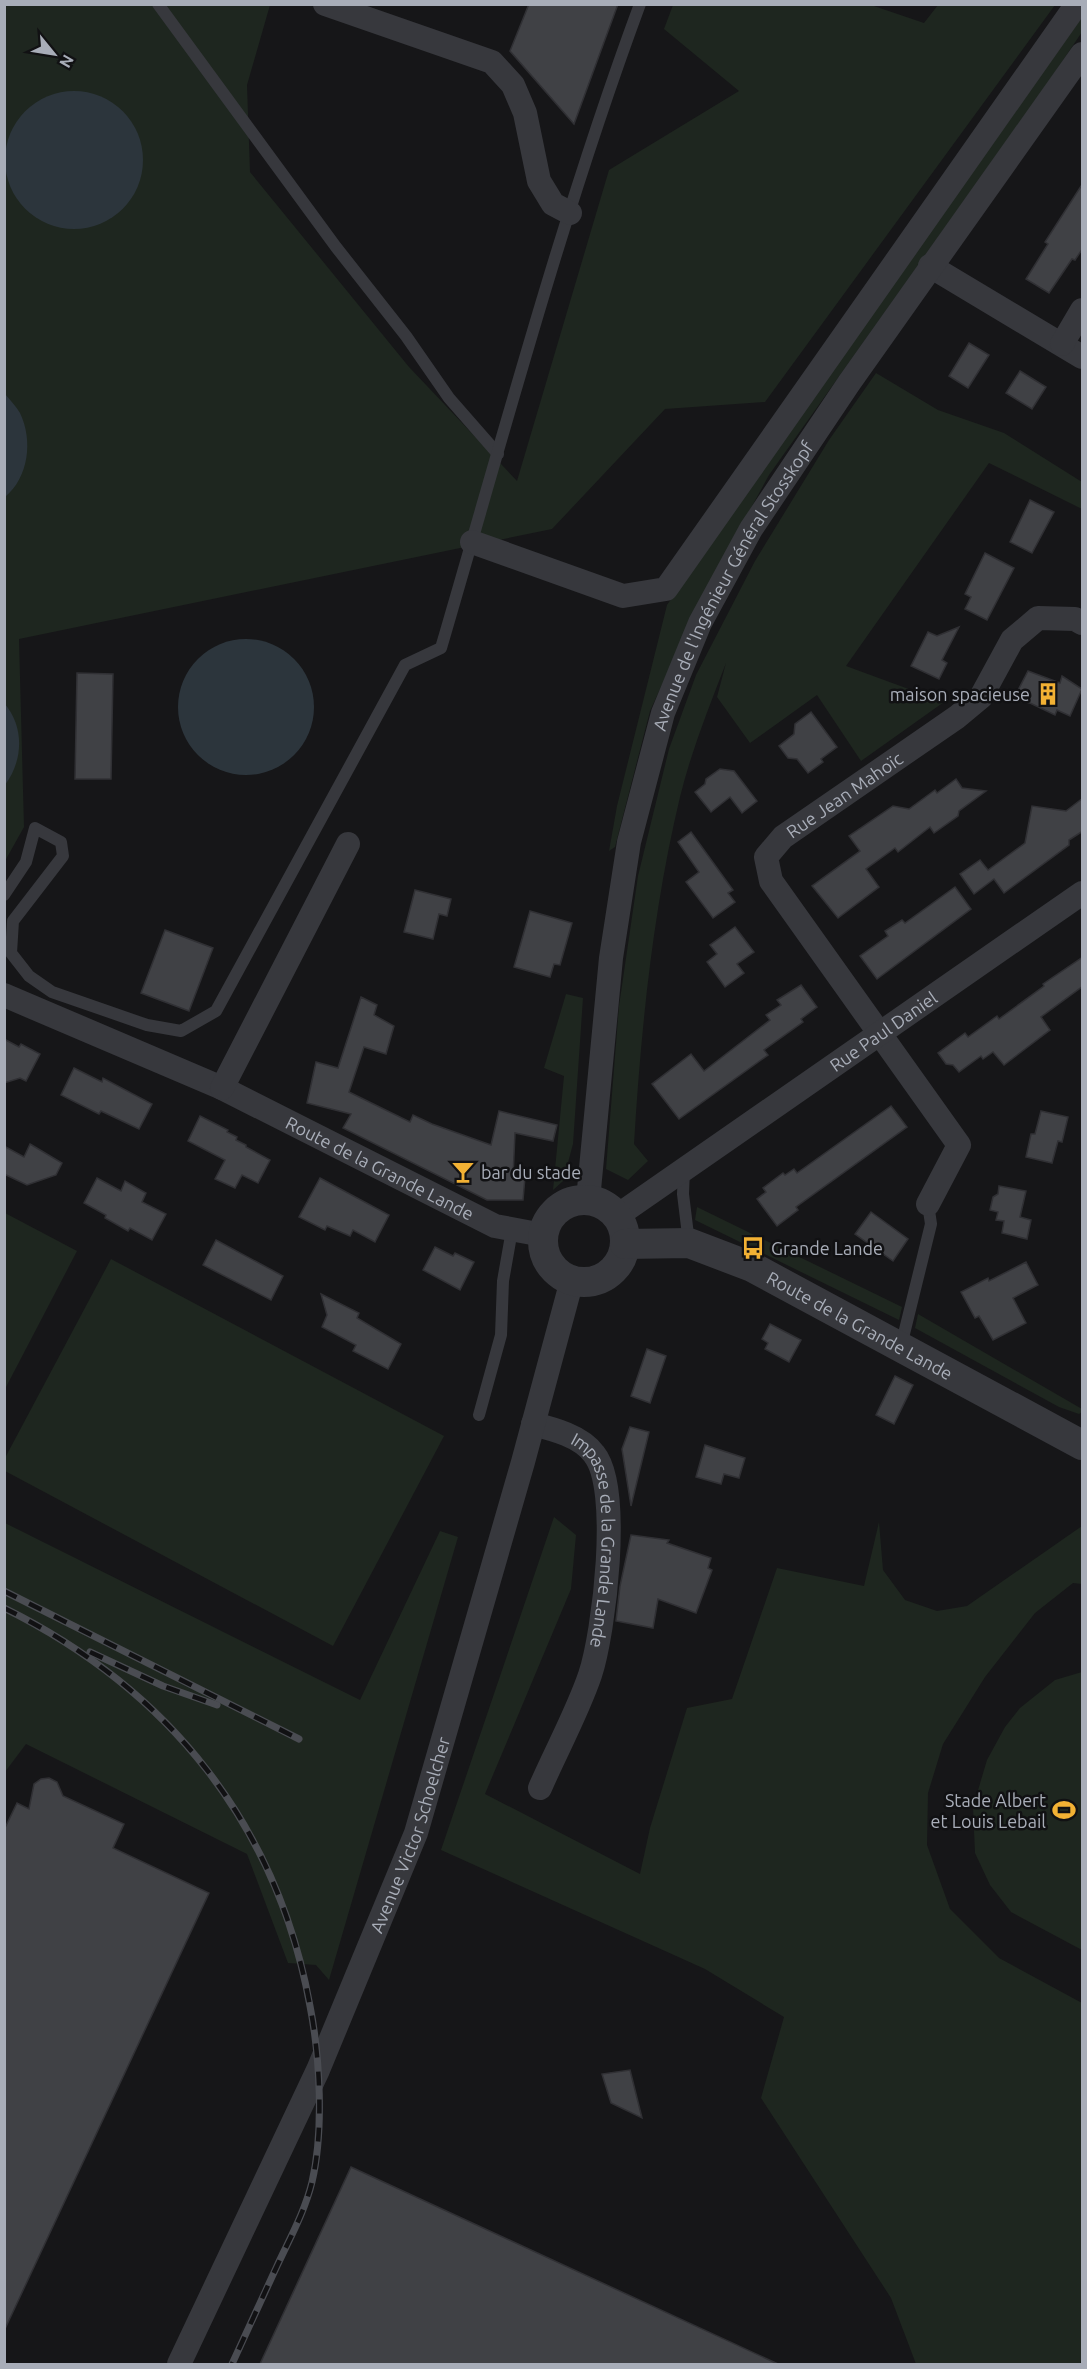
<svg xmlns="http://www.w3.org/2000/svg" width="1087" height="2369" viewBox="0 0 1087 2369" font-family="Ubuntu,sans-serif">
<rect width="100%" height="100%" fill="#161618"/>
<g fill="#1e261f">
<path d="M 5,5 L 270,5 L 247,85 L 250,172 L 409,367 L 517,481 L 609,170 L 739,91 L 664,29 L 673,5 L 871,5 L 924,23 L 938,5 L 1055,5 L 765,402 L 665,409 L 552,529 L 19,639 L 24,827 L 5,861 Z"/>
<path d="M 1082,17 L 1082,32 L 1049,81 L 769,475 L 700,601 L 650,711 L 615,847 L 609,851 L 617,806 L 667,605 Z"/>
<path d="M 876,373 L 938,410 L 1004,433 L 1082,482 L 1082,509 L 989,463 L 846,666 L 944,702 L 861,761 L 817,695 L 750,743 L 717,697 L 726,663 C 709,707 691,752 680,797 C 653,910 641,1028 634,1144 L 648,1161 L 628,1180 L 606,1169 L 619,1006 L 638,876 L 669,749 L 696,675 L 755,561 L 829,440 Z"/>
<path d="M 566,994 L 583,998 L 573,1144 L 563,1181 L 553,1190 L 564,1076 L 544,1068 Z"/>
<path d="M 697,1207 L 902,1307 L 899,1320 L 695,1220 Z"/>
<path d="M 5,1213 L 77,1251 L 5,1389 Z"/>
<path d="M 111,1259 L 444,1436 L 333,1646 L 5,1471 L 5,1458 Z"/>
<path d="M 918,1314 L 1082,1409 L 1082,1412 L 1079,1414 L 1059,1407 L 915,1328 Z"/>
<path d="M 554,1517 L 576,1535 L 571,1589 L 485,1794 L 640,1874 L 650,1828 L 687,1708 L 732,1699 L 777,1568 L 864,1586 L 879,1522 L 883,1570 L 905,1600 L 937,1611 L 967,1606 L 1082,1526 L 1082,1584 L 1073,1583 L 1035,1613 L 985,1677 L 943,1744 L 928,1793 L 927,1845 L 950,1909 L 999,1958 L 1082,2003 L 1082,2357 L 1080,2364 L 916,2364 L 891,2298 L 761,2098 L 784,2017 L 705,1969 L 441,1850 Z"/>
<path d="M 5,1523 L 360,1700 L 440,1531 L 458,1537 L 329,1980 L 316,1965 L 288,1963 L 247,1854 L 26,1744 L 5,1772 Z"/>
<path d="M 1082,1672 L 1082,1950 L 1011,1912 L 990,1885 L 975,1853 L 973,1807 L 987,1760 L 1005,1727 L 1020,1708 L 1055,1680 Z"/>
</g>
<g fill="#2c353c">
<circle cx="74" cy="160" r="69"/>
<path d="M 5,394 C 10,400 16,406 20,413 C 33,440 29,477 5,497 Z"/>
<circle cx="246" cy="707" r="68"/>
<path d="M 4,703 C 25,727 23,761 5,785 Z"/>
</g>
<g fill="#404145" stroke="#303034" stroke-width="1.5">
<path d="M 529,4 L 618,4 L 574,124 L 510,51 Z"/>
<path d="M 1083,183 L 1083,248 L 1075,260 L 1072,259 L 1049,293 L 1026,279 L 1048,244 L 1045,242 Z"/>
<path d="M 969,343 L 989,355 L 968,388 L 949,376 Z"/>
<path d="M 1020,371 L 1046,387 L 1032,409 L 1006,393 Z"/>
<path d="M 1030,500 L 1054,512 L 1032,553 L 1010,542 Z"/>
<path d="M 985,553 L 1014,568 L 987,620 L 965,609 L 971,597 L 965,594 Z"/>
<path d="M 959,627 L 942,660 L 947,663 L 939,679 L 911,666 L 928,632 L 937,636 Z"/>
<path d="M 1028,671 L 1060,683 L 1062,676 L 1082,689 L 1070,716 L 1057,710 L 1055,715 L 1030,703 L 1013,700 Z"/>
<path d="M 77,673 L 113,674 L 111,779 L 75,779 Z"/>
<path d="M 811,712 L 837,747 L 821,759 L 823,762 L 808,773 L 797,759 L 788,758 L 779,746 L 794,734 L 795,724 Z"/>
<path d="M 720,769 L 734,771 L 757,801 L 742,813 L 730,797 L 711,812 L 695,792 L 705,784 L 706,779 Z"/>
<path d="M 956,779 L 962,788 L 986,791 L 959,811 L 958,816 L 934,833 L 930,827 L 898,852 L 895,848 L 866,869 L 879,887 L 838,918 L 812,886 L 860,851 L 849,836 L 893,806 L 909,809 L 935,790 L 937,793 Z"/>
<path d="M 1083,798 L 1083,831 L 1069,840 L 1069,845 L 1004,893 L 994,879 L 974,894 L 960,874 L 980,860 L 988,870 L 1025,843 L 1032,806 L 1066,811 Z"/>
<path d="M 691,832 L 733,890 L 728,893 L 735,902 L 713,918 L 686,882 L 699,872 L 678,842 Z"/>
<path d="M 955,887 L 971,909 L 877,979 L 860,956 L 888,936 L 885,931 L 902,920 L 905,923 Z"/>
<path d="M 415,890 L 451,899 L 447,916 L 439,914 L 433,939 L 404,932 Z"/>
<path d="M 530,911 L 572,923 L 560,965 L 554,964 L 550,977 L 514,967 Z"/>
<path d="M 735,927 L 754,952 L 737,964 L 744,973 L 725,987 L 707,962 L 717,954 L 710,945 Z"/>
<path d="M 165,930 L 213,948 L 189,1011 L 141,993 Z"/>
<path d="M 1083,957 L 1083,986 L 1041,1017 L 1050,1030 L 1004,1065 L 993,1052 L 983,1059 L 981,1056 L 959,1072 L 953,1065 L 946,1064 L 938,1053 L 965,1033 L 968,1037 L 997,1016 L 999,1019 L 1044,986 L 1043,984 Z"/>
<path d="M 801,985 L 817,1007 L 801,1019 L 803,1022 L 764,1050 L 768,1055 L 679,1119 L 652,1084 L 691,1054 L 704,1071 L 770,1020 L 766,1015 L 781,1005 L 777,1000 Z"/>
<path d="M 361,997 L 377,1005 L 374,1015 L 394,1026 L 386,1054 L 364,1047 L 349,1092 L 410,1122 L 413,1115 L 432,1124 L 491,1145 L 499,1111 L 557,1125 L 553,1141 L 515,1133 L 513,1177 L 525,1177 L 523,1200 L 487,1200 L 343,1128 L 351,1114 L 307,1103 L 316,1062 L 338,1068 Z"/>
<path d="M 4,1039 L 19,1047 L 21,1044 L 40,1054 L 26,1081 L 20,1078 L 4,1083 Z"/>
<path d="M 74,1068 L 102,1082 L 103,1078 L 152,1104 L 139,1129 L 101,1111 L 99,1114 L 61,1095 Z"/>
<path d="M 891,1106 L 907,1127 L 796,1207 L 798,1210 L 777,1226 L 757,1199 L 766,1192 L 763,1188 L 783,1173 L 785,1175 L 794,1169 L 797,1173 Z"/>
<path d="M 1041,1111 L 1068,1117 L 1062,1142 L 1058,1141 L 1052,1163 L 1026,1157 L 1031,1134 L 1035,1134 Z"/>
<path d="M 200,1116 L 228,1130 L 227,1132 L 237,1137 L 236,1140 L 246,1145 L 246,1147 L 270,1160 L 258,1183 L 242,1175 L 235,1188 L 215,1179 L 225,1160 L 188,1141 Z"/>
<path d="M 30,1144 L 62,1163 L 56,1175 L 27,1185 L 4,1174 L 4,1146 L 24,1157 Z"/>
<path d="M 97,1178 L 121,1191 L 125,1181 L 146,1193 L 142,1202 L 166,1214 L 152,1240 L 130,1228 L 128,1231 L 105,1218 L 106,1215 L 84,1203 Z"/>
<path d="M 320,1178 L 389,1215 L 375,1242 L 353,1230 L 350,1236 L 327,1226 L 325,1230 L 299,1217 Z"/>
<path d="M 999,1186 L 1026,1191 L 1020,1217 L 1031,1220 L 1027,1239 L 1002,1233 L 1004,1221 L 996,1220 L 998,1212 L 990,1210 L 993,1197 L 998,1194 Z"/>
<path d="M 871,1212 L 908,1239 L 893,1261 L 855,1234 Z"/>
<path d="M 216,1240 L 283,1276 L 271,1300 L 203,1265 Z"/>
<path d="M 435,1247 L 453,1256 L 455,1253 L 474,1262 L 460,1290 L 423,1270 Z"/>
<path d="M 1026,1262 L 1038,1285 L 1013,1298 L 1026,1323 L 993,1340 L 979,1316 L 975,1318 L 961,1292 L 988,1278 L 989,1281 Z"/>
<path d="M 321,1294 L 359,1313 L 357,1318 L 401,1344 L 388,1369 L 353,1351 L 356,1345 L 322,1327 L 327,1315 Z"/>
<path d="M 770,1324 L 801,1340 L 789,1362 L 765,1349 L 768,1343 L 762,1339 Z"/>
<path d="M 647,1349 L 666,1356 L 650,1403 L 631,1396 Z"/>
<path d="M 895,1376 L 913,1385 L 894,1424 L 876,1415 Z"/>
<path d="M 630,1427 L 649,1432 L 631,1506 L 622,1449 Z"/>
<path d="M 705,1445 L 745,1458 L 739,1478 L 724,1474 L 721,1484 L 696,1477 Z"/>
<path d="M 631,1535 L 669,1540 L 667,1543 L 711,1558 L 708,1568 L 712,1570 L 696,1613 L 658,1599 L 653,1628 L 616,1621 L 620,1586 Z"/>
<path d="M 49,1778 L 57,1782 L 63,1796 L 124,1824 L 113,1848 L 209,1893 L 4,2331 L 4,1830 L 17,1803 L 29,1809 L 34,1784 L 41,1779 Z"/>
<path d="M 630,2070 L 642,2118 L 611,2103 L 602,2074 Z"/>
<path d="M 351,2167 L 778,2364 L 260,2364 Z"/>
</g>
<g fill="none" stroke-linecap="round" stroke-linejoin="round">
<g stroke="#37383d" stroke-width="12">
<path d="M 158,4 L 336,247 L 406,336 L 449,398 L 498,454"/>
<path d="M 4,895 L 26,862 L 35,828 L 61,842 L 63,856 L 13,921 L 11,953 L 29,976 L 52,992 L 147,1025 L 181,1031 L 216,1011 L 405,665 L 441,648 C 504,433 562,215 640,4"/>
<path d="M 684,1169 L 683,1194 L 689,1243"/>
<path d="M 901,1346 L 931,1224 L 928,1204"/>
<path d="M 479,1415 L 501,1335 L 503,1281 L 512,1230"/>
</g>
<g stroke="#37383d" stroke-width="24">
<path d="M 325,4 L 492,62 L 513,85 L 525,113 L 539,181 L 553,204 L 570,213"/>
<path d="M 930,266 L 1082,357"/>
<path d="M 1062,344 L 1082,310"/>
<path d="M 472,542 L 623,596 L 666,589 L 1077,4"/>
<path id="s1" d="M 4,995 L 222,1088 L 495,1226 L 543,1235"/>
<path d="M 222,1088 L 348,844"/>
<path id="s2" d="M 588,1200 L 611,958 L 629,842 L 663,713 L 700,623 L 751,529 L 849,383 L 1082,54"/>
<path id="s3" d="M 928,1204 L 959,1145 L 771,881 L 766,857 L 783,837 L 957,717 L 981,697 L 1012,640 L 1038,618 L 1075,619 L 1082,623"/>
<path id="s4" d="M 617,1216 L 1082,893"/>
<path id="s5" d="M 533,1424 C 553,1429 581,1436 594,1454 C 622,1488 604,1633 590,1675 C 577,1713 556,1751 540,1788"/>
<path id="s6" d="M 179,2364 L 318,2070 L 416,1833 L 523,1462 L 572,1280"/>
</g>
<g stroke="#37383d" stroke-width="30">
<circle cx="584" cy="1241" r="41"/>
<path id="s7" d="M 625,1244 L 689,1243 L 752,1267 L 1082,1445"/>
</g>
<g stroke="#4a4c52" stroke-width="7">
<g id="rail">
<path d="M 4,1591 L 299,1739"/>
<path d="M 4,1608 C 170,1690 277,1825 310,2006 C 320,2057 324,2131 312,2182 C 305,2211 290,2238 277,2266 C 262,2298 247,2332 232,2364"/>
<path d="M 90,1652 L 163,1686 L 217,1705"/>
</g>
</g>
<use href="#rail" stroke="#111113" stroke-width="4.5" stroke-dasharray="14" stroke-linecap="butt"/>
</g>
<defs>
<g id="building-bare" transform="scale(1.8)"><path d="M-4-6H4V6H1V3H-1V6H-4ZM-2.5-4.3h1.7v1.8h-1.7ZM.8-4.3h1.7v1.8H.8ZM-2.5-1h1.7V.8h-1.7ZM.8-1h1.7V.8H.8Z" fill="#f2b134" stroke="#111113" stroke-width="2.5" paint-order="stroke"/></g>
<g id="bar-bare" transform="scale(1.8)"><path d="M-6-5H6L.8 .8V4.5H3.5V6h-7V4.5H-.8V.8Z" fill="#f2b134" stroke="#111113" stroke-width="2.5" paint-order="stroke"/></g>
<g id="bus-bare" transform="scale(1.8)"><path d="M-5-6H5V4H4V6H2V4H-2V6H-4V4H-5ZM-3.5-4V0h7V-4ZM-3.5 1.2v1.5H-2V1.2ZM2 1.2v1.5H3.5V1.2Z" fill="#f2b134" stroke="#111113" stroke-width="2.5" paint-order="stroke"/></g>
<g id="stadium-bare" transform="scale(1.8)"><path d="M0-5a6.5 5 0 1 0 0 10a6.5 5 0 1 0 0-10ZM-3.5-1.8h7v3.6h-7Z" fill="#f2b134" stroke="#111113" stroke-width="2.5" paint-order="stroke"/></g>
</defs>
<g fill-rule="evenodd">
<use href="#building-bare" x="1048" y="694"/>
<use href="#bar-bare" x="463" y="1172"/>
<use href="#bus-bare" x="753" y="1248"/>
<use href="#stadium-bare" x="1064" y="1810"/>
</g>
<g text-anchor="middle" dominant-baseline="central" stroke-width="5" stroke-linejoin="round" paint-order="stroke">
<g font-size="18" fill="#a8adb8" stroke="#111113">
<text stroke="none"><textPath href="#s2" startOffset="639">Avenue de l'Ingénieur Général Stosskopf</textPath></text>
<text stroke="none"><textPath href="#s3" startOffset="516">Rue Jean Mahoïc</textPath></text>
<text stroke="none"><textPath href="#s4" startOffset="324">Rue Paul Daniel</textPath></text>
<text stroke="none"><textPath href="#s1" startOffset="414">Route de la Grande Lande</textPath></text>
<text stroke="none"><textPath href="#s7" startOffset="254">Route de la Grande Lande</textPath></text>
<text stroke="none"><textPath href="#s5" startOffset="154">Impasse de la Grande Lande</textPath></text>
<text stroke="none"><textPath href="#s6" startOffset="578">Avenue Victor Schoelcher</textPath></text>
</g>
<g font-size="18" fill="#a8adb8" stroke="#111113" text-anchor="end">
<text x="1030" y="694">maison spacieuse</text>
<text x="481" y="1172" text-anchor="start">bar du stade</text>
<text x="771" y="1248" text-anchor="start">Grande Lande</text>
<text x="1046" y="1800">Stade Albert<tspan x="1046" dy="21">et Louis Lebail</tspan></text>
</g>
</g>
<rect width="1087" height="2369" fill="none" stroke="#a8adb8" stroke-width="12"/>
<g transform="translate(54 54) rotate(120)" stroke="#111113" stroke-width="4.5" paint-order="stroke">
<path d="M0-4.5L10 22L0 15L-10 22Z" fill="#a8adb8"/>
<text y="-9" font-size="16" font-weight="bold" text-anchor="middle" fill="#a8adb8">N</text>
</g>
</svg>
